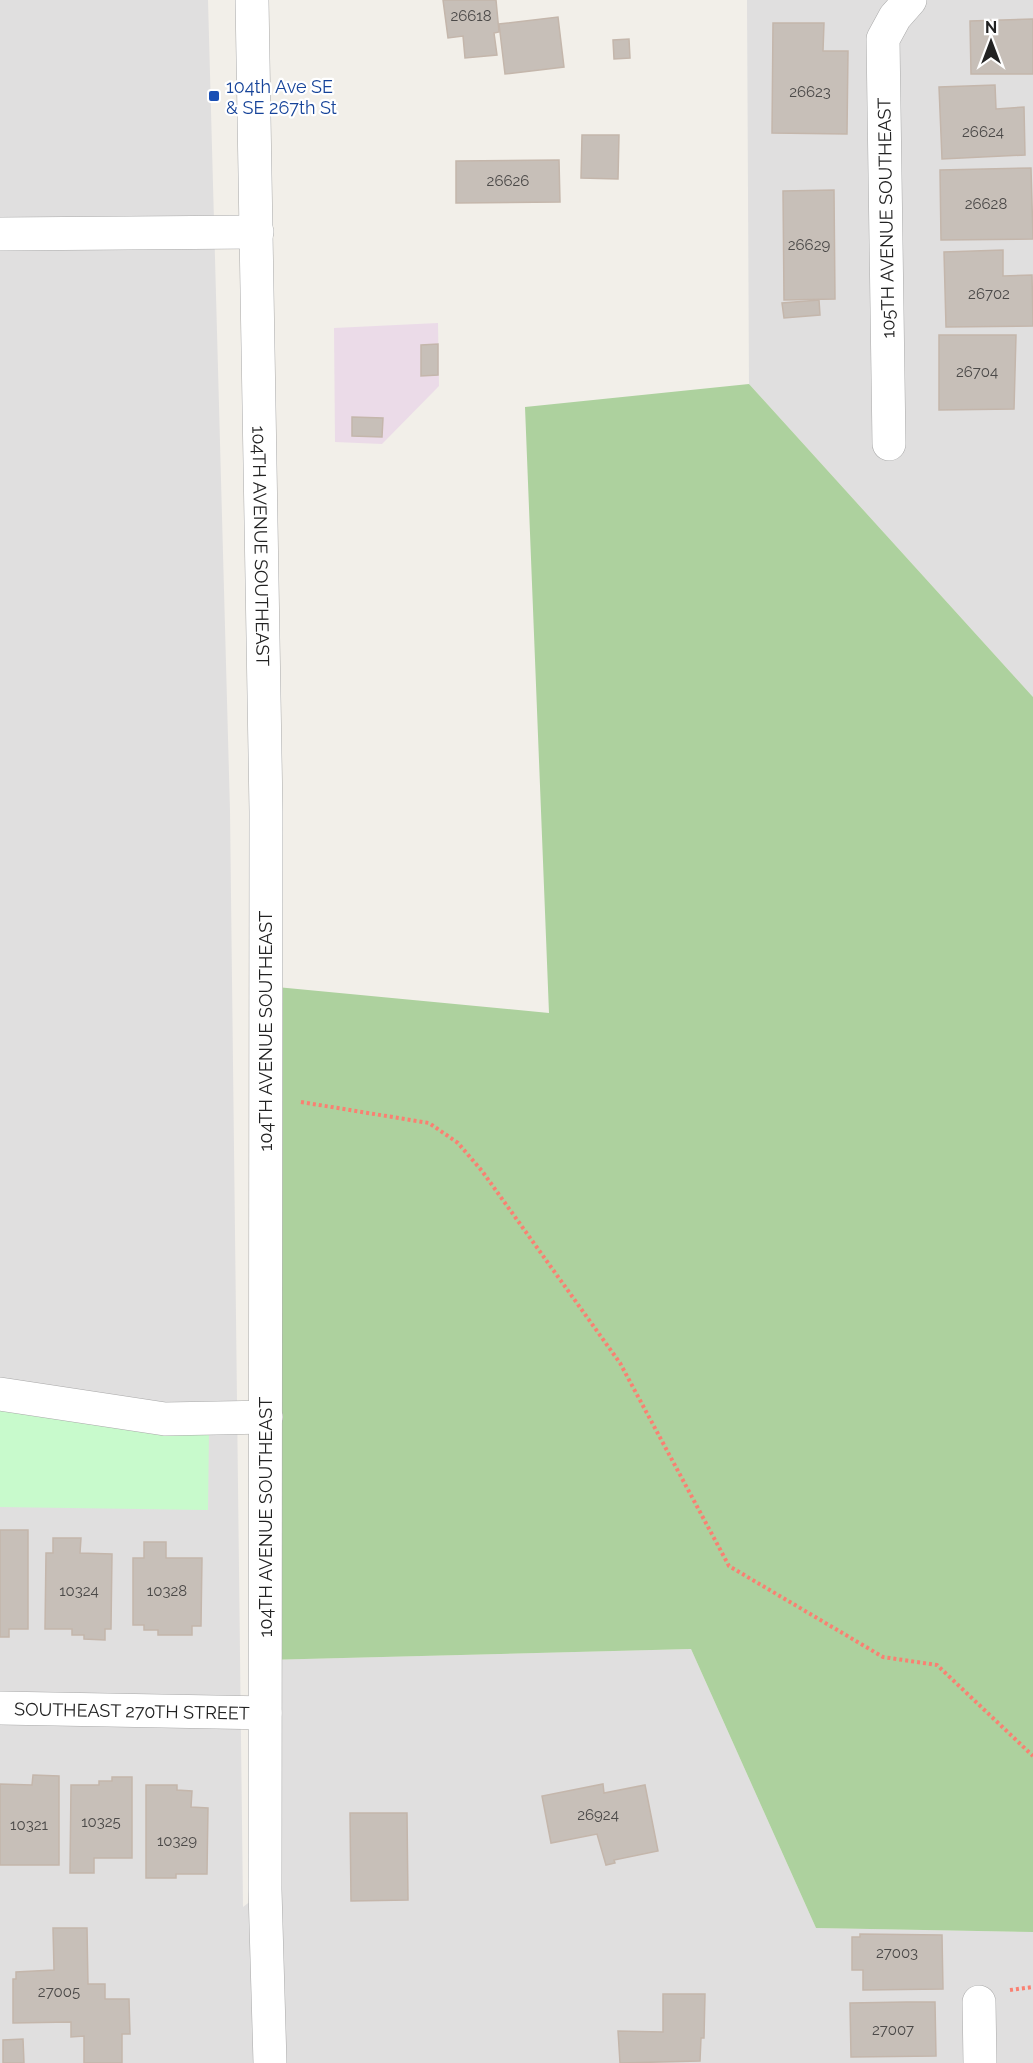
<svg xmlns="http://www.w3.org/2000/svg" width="1033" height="2063" viewBox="0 0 1033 2063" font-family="Raleway,sans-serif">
<rect width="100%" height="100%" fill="#f2efe9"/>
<g fill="#e0dfdf">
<path d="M 0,0 L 208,0 L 230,811 L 243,1907 L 265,1890 L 265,1660 L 691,1649 L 816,1928 L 1033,1932 L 1033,2063 L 0,2063 Z"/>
<path d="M 747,0 L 1033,0 L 1033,697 L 749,384 Z"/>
</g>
<path fill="#ebdbe8" d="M 438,323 L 439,386 L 382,444 L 335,442 L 334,328 Z"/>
<path fill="#add19e" d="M 749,384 L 1033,697 L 1033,1932 L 816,1928 L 691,1649 L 265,1660 L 266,986 L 549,1013 L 525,407 Z"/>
<path fill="#c8facc" d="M 0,1407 L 209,1432 L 208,1510 L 0,1507 Z"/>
<g fill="#c7bfb8" stroke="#c4b6ab" stroke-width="1.5">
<path d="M 443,0 L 496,0 L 499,32 L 494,33 L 497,55 L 465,58 L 463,36 L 448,38 Z"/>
<path d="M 558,17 L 564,67 L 505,74 L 499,24 Z"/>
<path d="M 1033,19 L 1033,74 L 971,74 L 970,21 Z"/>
<path d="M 773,23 L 824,23 L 823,51 L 848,51 L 847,134 L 772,133 Z"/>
<path d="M 629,39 L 630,58 L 614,59 L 613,40 Z"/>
<path d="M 995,85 L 996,109 L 1024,107 L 1025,155 L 942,159 L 939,87 Z"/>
<path d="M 582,135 L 619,135 L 618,179 L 581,178 Z"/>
<path d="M 559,160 L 560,202 L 456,203 L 456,161 Z"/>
<path d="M 1031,168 L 1033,239 L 941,240 L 940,170 Z"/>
<path d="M 834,190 L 835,299 L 784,300 L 783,191 Z"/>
<path d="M 1003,250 L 1003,276 L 1032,275 L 1033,326 L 946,327 L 944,252 Z"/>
<path d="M 819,300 L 820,315 L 784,318 L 782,303 Z"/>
<path d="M 939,335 L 1016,335 L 1014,409 L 939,410 Z"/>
<path d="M 438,344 L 438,375 L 421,376 L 421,345 Z"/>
<path d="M 352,417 L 383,418 L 382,437 L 352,436 Z"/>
<path d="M 0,1530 L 28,1530 L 28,1629 L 9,1629 L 9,1637 L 0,1637 Z"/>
<path d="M 53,1538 L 81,1538 L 80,1553 L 112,1554 L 111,1629 L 105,1629 L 105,1640 L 84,1639 L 84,1635 L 72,1635 L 72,1629 L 45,1629 L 46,1553 L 53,1553 Z"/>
<path d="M 144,1542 L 166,1542 L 166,1558 L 202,1558 L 201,1626 L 192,1626 L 192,1635 L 158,1635 L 158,1630 L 144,1630 L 144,1625 L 133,1625 L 133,1558 L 144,1558 Z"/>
<path d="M 33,1775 L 59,1776 L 59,1865 L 0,1865 L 0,1784 L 32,1785 Z"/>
<path d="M 112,1777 L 132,1777 L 132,1858 L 94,1858 L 94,1873 L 70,1873 L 71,1785 L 99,1785 L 99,1781 L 112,1781 Z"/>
<path d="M 603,1784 L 604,1793 L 645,1785 L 658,1851 L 614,1860 L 615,1863 L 606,1865 L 597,1834 L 551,1843 L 542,1796 Z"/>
<path d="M 146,1785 L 177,1785 L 177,1790 L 192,1791 L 191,1807 L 208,1808 L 207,1874 L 176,1874 L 176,1878 L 146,1878 Z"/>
<path d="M 350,1813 L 407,1813 L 408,1900 L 351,1901 Z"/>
<path d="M 53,1928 L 87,1928 L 88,1984 L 105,1984 L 105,1999 L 129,1999 L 130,2034 L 122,2034 L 122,2063 L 84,2063 L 84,2036 L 71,2037 L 71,2022 L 13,2023 L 13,1979 L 16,1979 L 16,1972 L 54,1970 Z"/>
<path d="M 860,1934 L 942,1935 L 943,1989 L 863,1990 L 863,1970 L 852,1970 L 852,1937 L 860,1937 Z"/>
<path d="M 663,1994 L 705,1994 L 704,2038 L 701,2038 L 700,2061 L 620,2063 L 618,2031 L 663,2032 Z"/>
<path d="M 907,2002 L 935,2002 L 936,2056 L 851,2057 L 850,2003 Z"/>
<path d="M 23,2039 L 24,2063 L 3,2063 L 3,2040 Z"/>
</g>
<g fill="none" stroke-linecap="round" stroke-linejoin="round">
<g stroke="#a9a9a9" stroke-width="34">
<g id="minor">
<path id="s1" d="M 252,0 L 266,811 L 265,1890 L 270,2063"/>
<path d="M 0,234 L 257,232"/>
<path d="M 889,444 L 883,39 L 895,17 L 910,0"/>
<path d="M 0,1394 L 165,1419 L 266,1417"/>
<path id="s2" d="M 0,1708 L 265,1713"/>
<path d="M 979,2002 L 980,2063"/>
</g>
</g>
<g stroke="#fa8072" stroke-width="4" stroke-dasharray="3 3" stroke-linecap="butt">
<path d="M 301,1102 L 429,1123 L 458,1143 L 482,1171 L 620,1363 L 729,1566 L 883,1657 L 937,1665 L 1033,1756"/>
<path d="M 1010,1990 L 1033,1987"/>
</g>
<use href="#minor" stroke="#fff" stroke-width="33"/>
</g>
<rect fill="#1a4fb4" stroke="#fff" stroke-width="2" x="208" y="90" width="12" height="12" rx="3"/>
<g text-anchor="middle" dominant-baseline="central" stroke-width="4.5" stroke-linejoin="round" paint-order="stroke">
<g font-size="15" fill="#4b4948">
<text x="471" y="16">26618</text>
<text x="810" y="92">26623</text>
<text x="983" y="132">26624</text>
<text x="508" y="181">26626</text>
<text x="986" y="204">26628</text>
<text x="809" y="245">26629</text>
<text x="989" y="294">26702</text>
<text x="977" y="372">26704</text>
<text x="79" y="1591">10324</text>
<text x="167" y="1591">10328</text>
<text x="598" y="1815">26924</text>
<text x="101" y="1822">10325</text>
<text x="29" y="1825">10321</text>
<text x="177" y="1841">10329</text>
<text x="897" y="1953">27003</text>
<text x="59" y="1992">27005</text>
<text x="893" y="2030">27007</text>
</g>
<g font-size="18" fill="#164399" stroke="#fff" text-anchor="start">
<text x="226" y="86">104th Ave SE<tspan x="226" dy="21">&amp; SE 267th St</tspan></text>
</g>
<g font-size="18" fill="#222" stroke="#fff">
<text transform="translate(886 218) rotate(-91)">105TH AVENUE SOUTHEAST</text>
<text stroke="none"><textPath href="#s1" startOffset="546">104TH AVENUE SOUTHEAST</textPath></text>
<text transform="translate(265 1031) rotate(-90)">104TH AVENUE SOUTHEAST</text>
<text transform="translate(265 1517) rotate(-90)">104TH AVENUE SOUTHEAST</text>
<text stroke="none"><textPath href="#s2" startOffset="132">SOUTHEAST 270TH STREET</textPath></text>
</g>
</g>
<g transform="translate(991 42)" stroke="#ffffff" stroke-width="4.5" paint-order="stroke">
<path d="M0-4.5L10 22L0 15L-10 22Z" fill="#222222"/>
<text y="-9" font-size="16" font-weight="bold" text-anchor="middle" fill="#222222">N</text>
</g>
</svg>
